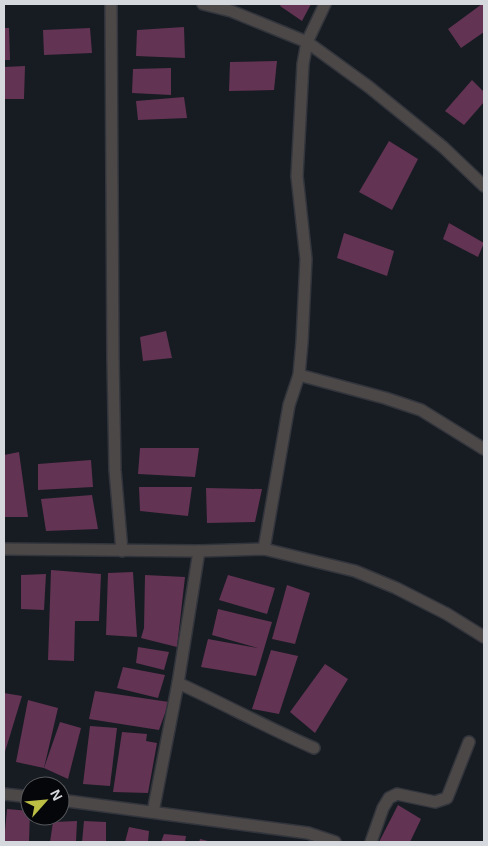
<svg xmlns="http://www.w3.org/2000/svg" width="488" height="846" viewBox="0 0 488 846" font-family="Helvetica,sans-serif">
<rect width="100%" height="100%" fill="#171b22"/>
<g fill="#623353">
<path d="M 281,4 L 311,4 L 302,21 L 280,6 Z"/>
<path d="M 482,4 L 484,4 L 484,32 L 461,48 L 448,29 Z"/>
<path d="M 184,27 L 185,58 L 136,56 L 137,30 Z"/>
<path d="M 4,28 L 9,28 L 10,60 L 4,60 Z"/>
<path d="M 90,28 L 92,53 L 44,55 L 43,30 Z"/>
<path d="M 277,61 L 274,90 L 229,91 L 230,62 Z"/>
<path d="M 25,66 L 24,99 L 4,99 L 4,67 Z"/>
<path d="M 171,68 L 171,95 L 132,93 L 133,69 Z"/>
<path d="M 472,80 L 484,92 L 484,102 L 464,125 L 445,111 Z"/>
<path d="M 184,97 L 187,118 L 138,120 L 136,101 Z"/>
<path d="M 389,141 L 418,159 L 392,210 L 359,192 Z"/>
<path d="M 449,223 L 484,243 L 478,257 L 443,239 Z"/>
<path d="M 344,233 L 394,251 L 387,276 L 337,258 Z"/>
<path d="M 166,331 L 172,358 L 143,361 L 140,337 Z"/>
<path d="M 140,448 L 199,448 L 195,477 L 138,474 Z"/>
<path d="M 19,452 L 28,517 L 4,517 L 4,455 Z"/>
<path d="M 91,460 L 93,487 L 38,490 L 38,464 Z"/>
<path d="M 139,487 L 192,487 L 188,516 L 140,511 Z"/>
<path d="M 206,488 L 262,489 L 255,522 L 207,523 Z"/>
<path d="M 92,495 L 98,529 L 46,531 L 41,499 Z"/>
<path d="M 51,570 L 101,574 L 99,621 L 75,621 L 74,661 L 48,660 Z"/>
<path d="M 133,572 L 137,637 L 106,635 L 108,573 Z"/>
<path d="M 46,574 L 44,610 L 21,609 L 21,575 Z"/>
<path d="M 145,575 L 185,577 L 177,647 L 141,638 L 144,628 Z"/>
<path d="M 228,575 L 275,588 L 267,614 L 219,600 Z"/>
<path d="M 287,585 L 310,593 L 295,644 L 272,639 Z"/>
<path d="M 218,609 L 272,622 L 256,676 L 201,667 L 208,639 L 258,648 L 212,635 Z"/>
<path d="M 138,647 L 169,652 L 164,670 L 136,663 Z"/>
<path d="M 271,650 L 298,656 L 279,714 L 252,709 Z"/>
<path d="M 325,664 L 348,679 L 315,733 L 290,712 Z"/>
<path d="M 123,667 L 165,675 L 158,698 L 117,688 Z"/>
<path d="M 95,691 L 169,702 L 159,730 L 89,719 Z"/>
<path d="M 4,693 L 22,696 L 4,755 Z"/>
<path d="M 28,700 L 58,708 L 44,768 L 16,762 Z"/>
<path d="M 60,722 L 81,728 L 68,779 L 44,768 Z"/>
<path d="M 90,726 L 117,728 L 110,786 L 83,784 Z"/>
<path d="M 122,732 L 147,734 L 146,741 L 157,743 L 148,793 L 113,792 Z"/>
<path d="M 398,805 L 421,819 L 410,842 L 379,842 Z"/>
<path d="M 7,809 L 30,811 L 29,842 L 4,842 Z"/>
<path d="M 77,821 L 76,842 L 50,842 L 53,822 Z"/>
<path d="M 84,821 L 106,822 L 106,842 L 82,842 Z"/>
<path d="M 129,827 L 149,831 L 148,842 L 125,842 Z"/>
<path d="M 164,834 L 186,836 L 185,842 L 161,842 Z"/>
<path d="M 200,839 L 212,842 L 199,842 Z"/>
</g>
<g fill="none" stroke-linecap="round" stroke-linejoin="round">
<g stroke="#32353c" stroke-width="14">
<g id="minor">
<path d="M 111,4 L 113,360 L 115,470 L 122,551"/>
<path d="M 203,4 L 231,11 L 307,42 L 369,87 L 443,147 L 484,186"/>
<path d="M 299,375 L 385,398 L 421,410 L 484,449"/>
<path d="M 4,549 L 199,551 L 264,549 L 355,571 L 396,588 L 447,614 L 484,637"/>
<path d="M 264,549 L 289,405 L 299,375 L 302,342 L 306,259 L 297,176 L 303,64 L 307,42 L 325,4"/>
<path d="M 178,683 C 224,704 268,728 314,748"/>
<path d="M 4,794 L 30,797"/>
<path d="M 60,800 L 308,833 L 335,842"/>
<path d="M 153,812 L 178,683 L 199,551"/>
<path d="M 371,842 L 383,808 L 389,798 L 397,794 L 435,802 L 447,798 L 469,742"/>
</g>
</g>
<use href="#minor" stroke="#4d4848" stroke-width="11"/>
</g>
<rect width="488" height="846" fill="none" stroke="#d5d8dc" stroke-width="10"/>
<g transform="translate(45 801) rotate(63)"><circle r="24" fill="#050609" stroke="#585a5d"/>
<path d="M0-4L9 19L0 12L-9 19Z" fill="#bcbf44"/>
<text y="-8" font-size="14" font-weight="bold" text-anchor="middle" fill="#d5d8dc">N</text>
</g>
</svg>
